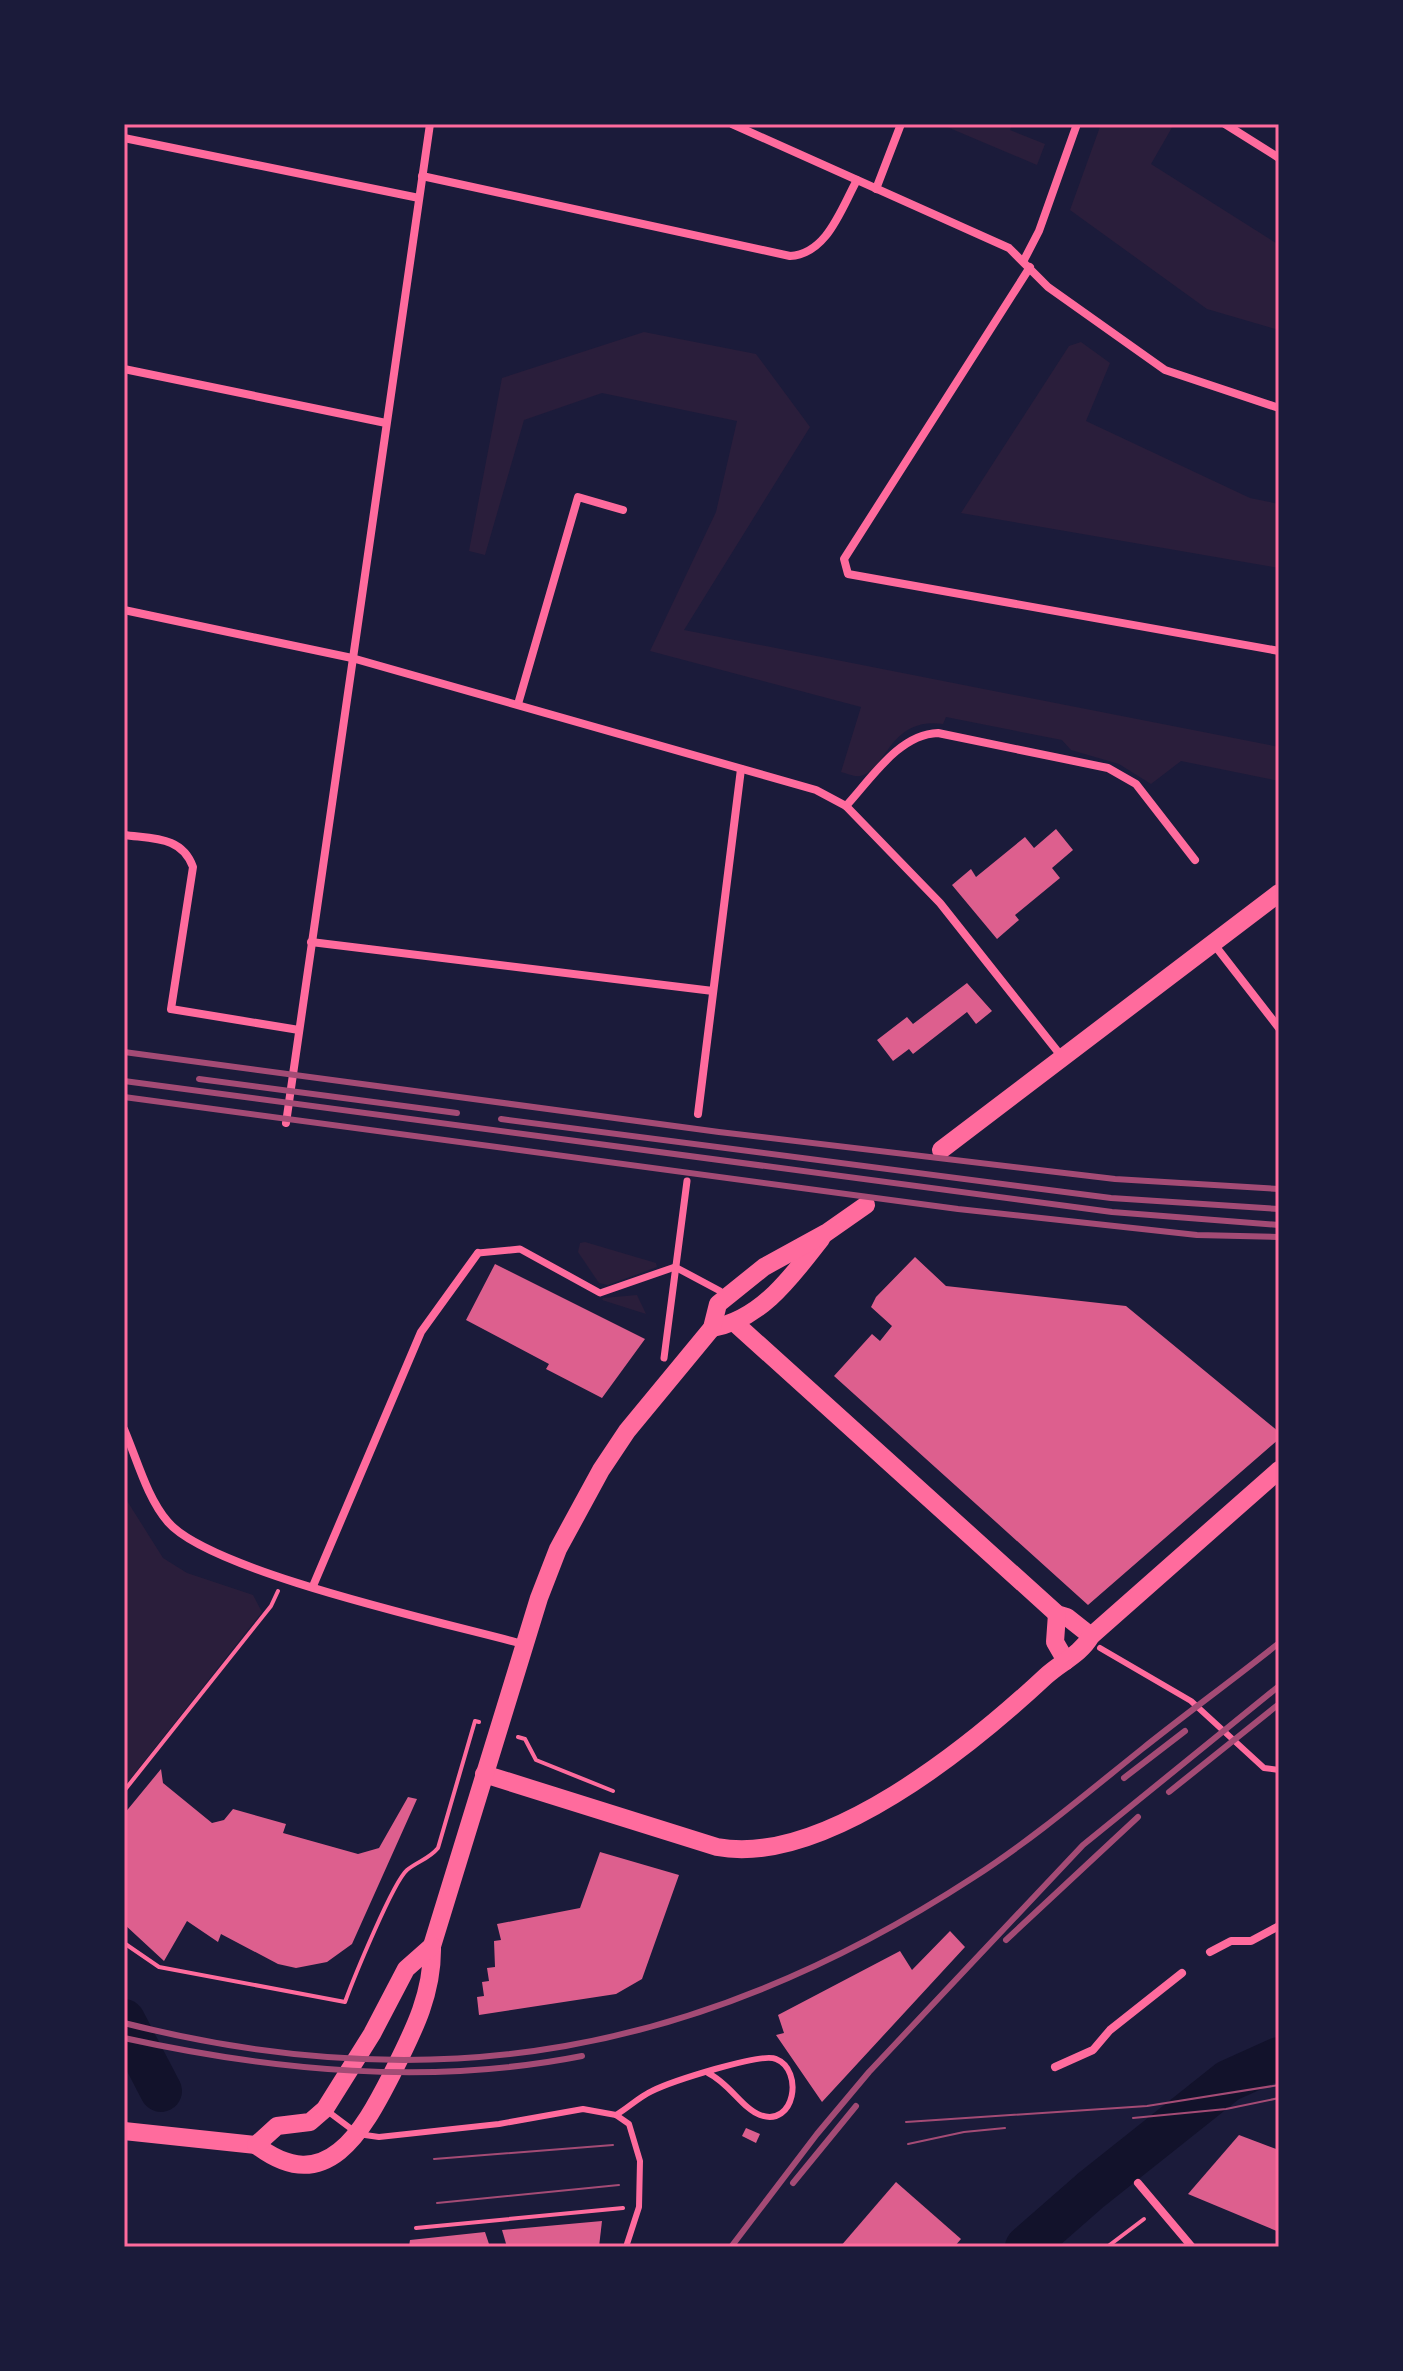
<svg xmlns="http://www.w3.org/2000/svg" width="1403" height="2371" viewBox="0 0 1403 2371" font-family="'Crimson Pro',serif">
<rect width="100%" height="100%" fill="#1b1b3a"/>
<g fill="#2a1e3b">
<path d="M 940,124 L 1012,124 L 1010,130 L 1045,144 L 1037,165 Z"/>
<path d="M 1101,124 L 1174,124 L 1151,164 L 1279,245 L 1279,330 L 1207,309 L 1070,210 Z"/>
<path d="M 644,332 L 756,354 L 810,427 L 684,630 L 1279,747 L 1279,781 L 1181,761 L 1151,784 L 1119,764 L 1071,750 L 1062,740 L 946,717 L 943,724 C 888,717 888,770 860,776 C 854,777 846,773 841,772 L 861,707 L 650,651 L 716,512 L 737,421 L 602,393 L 524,420 L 485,555 L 469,551 L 502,378 Z"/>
<path d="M 1081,342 L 1110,363 L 1086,421 L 1250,498 L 1279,504 L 1279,568 L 961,513 L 1069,346 Z"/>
<path d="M 585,1242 L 656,1263 L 657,1267 L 608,1285 L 599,1283 L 578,1252 L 580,1243 Z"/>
<path d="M 637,1295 L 646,1314 L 602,1300 L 603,1298 Z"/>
<path d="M 124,1496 L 163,1558 L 187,1573 L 253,1595 L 262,1612 L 124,1787 Z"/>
</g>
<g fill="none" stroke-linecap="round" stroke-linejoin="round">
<g stroke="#12122b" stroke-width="42">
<path d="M 124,2020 L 161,2091"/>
<path d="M 1026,2247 L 1091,2190 L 1228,2081 L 1279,2058"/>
</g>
</g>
<g fill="#dd5f8e">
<path d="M 1056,829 L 1073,850 L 1052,868 L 1060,878 L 1015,915 L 1019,920 L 997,939 L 952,885 L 971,869 L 976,877 L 1025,837 L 1034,848 Z"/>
<path d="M 967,983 L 992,1011 L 976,1024 L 967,1012 L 913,1054 L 909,1049 L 893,1061 L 877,1040 L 907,1017 L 913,1024 Z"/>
<path d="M 915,1257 L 946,1286 L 1126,1306 L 1279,1432 L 1279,1439 L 1088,1605 L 834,1376 L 872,1334 L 880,1341 L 892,1326 L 871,1307 L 876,1297 Z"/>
<path d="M 495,1264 L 645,1339 L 602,1398 L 546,1369 L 549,1364 L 466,1320 Z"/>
<path d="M 161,1769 L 163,1783 L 212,1823 L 224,1820 L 233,1809 L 286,1824 L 283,1833 L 358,1854 L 379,1848 L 408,1797 L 417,1799 L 352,1944 L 327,1962 L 296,1968 L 278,1964 L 221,1934 L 218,1942 L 187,1921 L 164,1961 L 124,1924 L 124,1814 Z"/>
<path d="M 600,1852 L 679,1875 L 642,1979 L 616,1994 L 479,2015 L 477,1997 L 484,1996 L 482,1982 L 489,1981 L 487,1968 L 495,1967 L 494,1941 L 501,1940 L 497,1924 L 580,1908 Z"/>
<path d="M 950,1931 L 965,1947 L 822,2102 L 776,2035 L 784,2033 L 778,2015 L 900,1951 L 912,1970 Z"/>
<path d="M 746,2128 L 760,2134 L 756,2143 L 742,2136 Z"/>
<path d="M 1239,2135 L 1279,2150 L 1279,2232 L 1188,2194 Z"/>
<path d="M 896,2182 L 961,2239 L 954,2247 L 840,2247 Z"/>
<path d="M 602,2221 L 599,2247 L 507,2247 L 502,2230 Z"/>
<path d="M 485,2232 L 490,2247 L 409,2247 L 410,2240 Z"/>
</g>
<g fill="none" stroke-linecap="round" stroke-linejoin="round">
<g stroke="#ff6b9d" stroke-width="4">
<path d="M 518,1737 L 525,1739 L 536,1760 L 613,1791"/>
<path d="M 124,1791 L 271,1606 L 278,1591"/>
<path d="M 124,1943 L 159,1967 L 345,2002 C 353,1980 393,1882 407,1870 C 418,1861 429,1859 438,1848 L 475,1721 L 479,1722"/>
<path d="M 416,2228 L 623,2208"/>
<path d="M 1107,2247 L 1144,2219"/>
</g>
<g stroke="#ff6b9d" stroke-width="6">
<path d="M 1100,1648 L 1191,1701 L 1264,1768 L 1279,1770"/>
<path d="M 326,2110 L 358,2134 L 379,2137 L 499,2124 L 583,2109 L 616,2115 L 629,2124 L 640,2161 L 639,2207 L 626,2247"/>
<path d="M 616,2115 C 628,2108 639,2097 652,2091 C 670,2082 761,2052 776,2059 C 804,2070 795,2128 760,2115 C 743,2109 729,2083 708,2073"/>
</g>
<g stroke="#ff6b9d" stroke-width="7">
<path d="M 478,1253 L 520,1249 L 600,1293 L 675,1267 L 720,1291"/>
<path d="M 664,1358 L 687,1181"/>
</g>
<g stroke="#ff6b9d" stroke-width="8">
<path d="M 732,124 L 1009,248 L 1048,287 L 1165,370 L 1279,408"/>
<path d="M 1225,124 L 1279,158"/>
<path d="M 124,138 L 419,198"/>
<path d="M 422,176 L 790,256 C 827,254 841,209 857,180"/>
<path d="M 876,189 L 901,124"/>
<path d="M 1024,260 L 1039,231 L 1077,124"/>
<path d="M 1030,267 L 844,559 L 848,574 L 1279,651"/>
<path d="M 124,369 L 386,423"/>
<path d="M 124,610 L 352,658 L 816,790 L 846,806 L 940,903 L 1062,1057"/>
<path d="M 518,704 L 578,497 L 623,510"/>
<path d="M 846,806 C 871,779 899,734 938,733 L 1108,768 L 1136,784 L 1195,860"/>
<path d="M 124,835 C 153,839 182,836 193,867 L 171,1009 L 299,1030"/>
<path d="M 311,942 L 713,991"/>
<path d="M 1213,943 L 1279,1028"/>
<path d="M 698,1114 L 741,769"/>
<path d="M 286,1123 L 430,124"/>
<path d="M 124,1429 C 137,1459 147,1498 168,1522 C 211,1572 450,1624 523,1644"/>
<path d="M 313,1586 L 421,1332 L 478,1253"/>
<path d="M 1210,1952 L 1231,1941 L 1251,1941 L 1279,1926"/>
<path d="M 1055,2067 L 1093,2050 L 1110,2030 L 1182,1973"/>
<path d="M 1138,2183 L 1192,2247"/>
</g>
<g stroke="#ff6b9d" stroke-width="18">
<path d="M 736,1324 L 1057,1614 L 1067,1617 L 1091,1636"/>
<path d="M 1057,1614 L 1055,1642 L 1066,1661"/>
<path d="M 484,1774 L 717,1847 C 824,1867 972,1745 1046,1676 C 1061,1662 1080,1655 1091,1636 L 1279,1470"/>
</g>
<g stroke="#ff6b9d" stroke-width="18">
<path d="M 941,1150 L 1279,893"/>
<path d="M 712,1328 C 761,1320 792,1276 821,1239"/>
<path d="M 124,2131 L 256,2145"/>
<path d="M 256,2145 C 326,2199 363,2131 392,2074 C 413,2032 433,1994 432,1946 L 539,1598 L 558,1549 L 601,1470 L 627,1431 L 712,1328 L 718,1304 L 764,1267 L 826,1233 L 866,1205"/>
<path d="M 256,2145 L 277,2126 L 310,2122 L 325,2109 L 372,2034 L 406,1969 L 432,1946"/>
</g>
<g stroke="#a44b75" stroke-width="2">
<path d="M 1133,2118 L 1226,2109 L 1279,2098"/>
<path d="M 906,2122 L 1147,2106 L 1279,2085"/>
<path d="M 908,2144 L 964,2132 L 1005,2128"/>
<path d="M 434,2159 L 613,2145"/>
<path d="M 437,2203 L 619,2185"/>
</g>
<g stroke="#a44b75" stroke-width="6">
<path d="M 124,1052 L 719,1132 L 1115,1179 L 1279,1189"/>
<path d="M 199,1079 L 457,1113"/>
<path d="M 124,1081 L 1112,1212 L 1279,1225"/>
<path d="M 124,1097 L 958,1209 L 1197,1235 L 1279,1237"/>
<path d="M 501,1119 L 1111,1198 L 1279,1209"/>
<path d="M 1124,1778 L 1185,1731"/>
<path d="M 1169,1792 L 1279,1704"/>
<path d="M 1006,1940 L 1138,1817"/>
<path d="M 124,2023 C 438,2103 704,2053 974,1877 C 1033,1839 1087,1793 1142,1749 C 1187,1713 1234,1679 1279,1643"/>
<path d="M 124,2038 C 274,2071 430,2086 582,2056"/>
<path d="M 793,2183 L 856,2106"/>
<path d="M 731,2247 L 817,2134 L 869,2072 L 1083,1845 L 1279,1686"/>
</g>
</g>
<rect width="1403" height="2371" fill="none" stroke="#1b1b3a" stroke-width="252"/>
<rect x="126" y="126" width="1151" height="2119" fill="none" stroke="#ff6b9d" stroke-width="3"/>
</svg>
